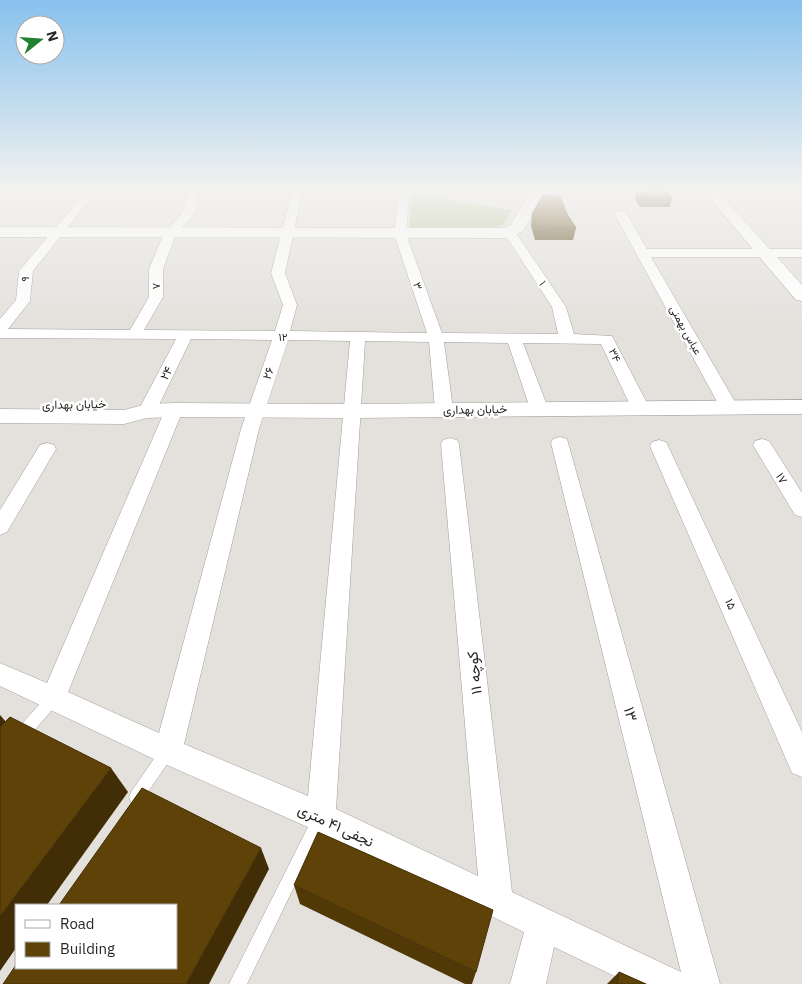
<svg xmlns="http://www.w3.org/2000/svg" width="802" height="984" viewBox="0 0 802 984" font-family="'IBM Plex Sans',Vazirmatn,sans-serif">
<rect width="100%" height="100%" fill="#e4e1dd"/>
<path fill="#b3c490" d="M 411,194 L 512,210 L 504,224 L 498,227 L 410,227 L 410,206 L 408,206 L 410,203 Z"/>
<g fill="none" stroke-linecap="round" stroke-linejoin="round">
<g stroke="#a29f9b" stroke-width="1">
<g id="service">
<path d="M 53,693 L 58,695 L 60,699 L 58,703 L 26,740 L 21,742 L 16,740 L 14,735 L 16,730 L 48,695 Z"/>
<path d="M 167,745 L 172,747 L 174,752 L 172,757 L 141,802 L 136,804 L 131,802 L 129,797 L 131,792 L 162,747 Z"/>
<path d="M 320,811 L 325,813 L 327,818 L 325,823 L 247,984 L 229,984 L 315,813 Z"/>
</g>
</g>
<g stroke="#a29f9b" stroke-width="1">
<g id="minor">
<path d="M 84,188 L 94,188 L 94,194 L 33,271 L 30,301 L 8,329 L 130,330 L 149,297 L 149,269 L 164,233 L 182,214 L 187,198 L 183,188 L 193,188 L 199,198 L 193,215 L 176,234 L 163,269 L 163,297 L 144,330 L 275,331 L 283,305 L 271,273 L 292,192 L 289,188 L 299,188 L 302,192 L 285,273 L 297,305 L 290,331 L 427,333 L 394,234 L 398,197 L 388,188 L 400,188 L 409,196 L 406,234 L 442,333 L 558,334 L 552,307 L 504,233 L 510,229 L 514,230 L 566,307 L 574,334 L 612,336 L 649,407 L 646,411 L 640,412 L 634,411 L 631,407 L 601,344 L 523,343 L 548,408 L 545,412 L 539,413 L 533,412 L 530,408 L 508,343 L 444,342 L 453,409 L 450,413 L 444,414 L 438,413 L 435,409 L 429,342 L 365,341 L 336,809 L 478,876 L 441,444 L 443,440 L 450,438 L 457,440 L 459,444 L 512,892 L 681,972 L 551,443 L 553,439 L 560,437 L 567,439 L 720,984 L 631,984 L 554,947 L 546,984 L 510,984 L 524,932 L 310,828 L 158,761 L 0,686 L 0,663 L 47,683 L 165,410 L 168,406 L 174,405 L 180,406 L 183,410 L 68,692 L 159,733 L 241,429 L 272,340 L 191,339 L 156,411 L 153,415 L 147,416 L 141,415 L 138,411 L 176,339 L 0,338 L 0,319 L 16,300 L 19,271 L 84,194 ZM 288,340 L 350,341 L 308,796 L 184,744 L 259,429 Z"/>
<path d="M 620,210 L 626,213 L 647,249 L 802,249 L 802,257 L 651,257 L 738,407 L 735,411 L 729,412 L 723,411 L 720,407 L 614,213 Z"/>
<path d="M 762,439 L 769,441 L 802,493 L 802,517 L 795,515 L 753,445 L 755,441 Z"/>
<path d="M 659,440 L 666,442 L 668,446 L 802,732 L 802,777 L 792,773 L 650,446 L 652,442 Z"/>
<path d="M 47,443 L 54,445 L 56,449 L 7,532 L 0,535 L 0,510 L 40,445 Z"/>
</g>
</g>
<g stroke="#a29f9b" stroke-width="1">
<g id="tertiary">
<path d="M 701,188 L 715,188 L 802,285 L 802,301 L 796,300 Z"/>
<path d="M 802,400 L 802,414 L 353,418 L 174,417 L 147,418 L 124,424 L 0,423 L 0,409 L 124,410 L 147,404 L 174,403 L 353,404 Z"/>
</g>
</g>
<g stroke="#a29f9b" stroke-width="1">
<path id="secondary" d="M 527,188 L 577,188 L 575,191 L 553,194 L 544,193 L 523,231 L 507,238 L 0,237 L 0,227 L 504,228 L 511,225 L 530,191 Z"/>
</g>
<use href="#service" fill="#fff" fill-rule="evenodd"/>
<use href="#minor" fill="#fff" fill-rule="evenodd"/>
<use href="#tertiary" fill="#fff" fill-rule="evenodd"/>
<use href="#secondary" fill="#fff" fill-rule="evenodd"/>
</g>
<g fill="#513907">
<path d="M 462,188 L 475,188 L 473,190 Z"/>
<path d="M 644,190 L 672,198 L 670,207 L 640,207 L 635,199 L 636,191 L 644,191 Z"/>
<path d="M 532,214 L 567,214 L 576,228 L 573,240 L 535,240 L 531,226 Z"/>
<path d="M 294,885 L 476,972 L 472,984 L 465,984 L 300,904 Z"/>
<path d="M 619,972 L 646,984 L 607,984 Z"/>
</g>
<g fill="#422e06">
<path d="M 0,715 L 13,730 L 0,744 Z"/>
<path d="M 111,768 L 128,792 L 47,905 L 16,905 L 16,948 L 0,971 L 0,916 Z"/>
<path d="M 261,848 L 269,869 L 209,984 L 186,984 Z"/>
</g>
<g fill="#5e4208" stroke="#422e06">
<path d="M 664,189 L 672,198 L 642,199 L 636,191 L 645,191 L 644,190 Z"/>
<path d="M 543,195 L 560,196 L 567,214 L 576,228 L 537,227 L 532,214 Z"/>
<path d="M 10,717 L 111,768 L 0,916 L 0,727 Z"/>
<path d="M 142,788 L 261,848 L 186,984 L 3,984 L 16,965 L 16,968 L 176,968 L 176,905 L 59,905 Z"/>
<path d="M 318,832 L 493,910 L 476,972 L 294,885 Z"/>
<path d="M 619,972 L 646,984 L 617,984 Z"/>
</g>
<linearGradient id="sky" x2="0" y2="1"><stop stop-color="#87c1ed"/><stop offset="0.58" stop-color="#f3f2f0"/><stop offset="1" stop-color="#f3f2f0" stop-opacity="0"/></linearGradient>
<rect width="802" height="326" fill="url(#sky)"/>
<g text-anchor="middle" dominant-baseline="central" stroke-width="5" stroke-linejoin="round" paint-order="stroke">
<g font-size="11" fill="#282726" stroke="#fff">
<text transform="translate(25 279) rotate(-85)">۹</text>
<text transform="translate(543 283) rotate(57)">۱</text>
<text transform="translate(156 286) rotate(-91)">۷</text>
<text transform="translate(418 286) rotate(71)">۳</text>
<text transform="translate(686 330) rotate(61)">عباس بهمنی</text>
<text x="283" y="337">۱۲</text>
<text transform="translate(615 355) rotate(64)">۳۴</text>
</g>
<g font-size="12" fill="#282726" stroke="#fff">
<text transform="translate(166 373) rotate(-64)">۲۴</text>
<text transform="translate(268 373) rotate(-71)">۲۶</text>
<text transform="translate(74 404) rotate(-1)">خیابان بهداری</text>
<text transform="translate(475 409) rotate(-1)">خیابان بهداری</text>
<text transform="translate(782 478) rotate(59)">۱۷</text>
<text transform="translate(731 604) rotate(66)">۱۵</text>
</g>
<g font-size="15" fill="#282726" stroke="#fff">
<text transform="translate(474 673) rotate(-96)">کوچه ۱۱</text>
<text transform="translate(631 714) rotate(75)">۱۳</text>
<text transform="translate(336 825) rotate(25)">نجفی ۴۱ متری</text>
</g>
</g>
<rect x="15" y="904" width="162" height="65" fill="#ffffff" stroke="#a9a9a8"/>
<rect x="25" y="920" width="25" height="8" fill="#ffffff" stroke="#a9a9a8"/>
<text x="60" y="929" font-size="15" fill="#282726">Road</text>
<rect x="25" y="942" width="25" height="15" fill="#5e4208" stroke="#a9a9a8"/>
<text x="60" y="954" font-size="15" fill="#282726">Building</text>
<g transform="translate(40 40) rotate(73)"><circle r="24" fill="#ffffff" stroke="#a9a9a8"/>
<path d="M0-4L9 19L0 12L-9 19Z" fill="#238132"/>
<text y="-8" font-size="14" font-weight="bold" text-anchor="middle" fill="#282726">N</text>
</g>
</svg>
